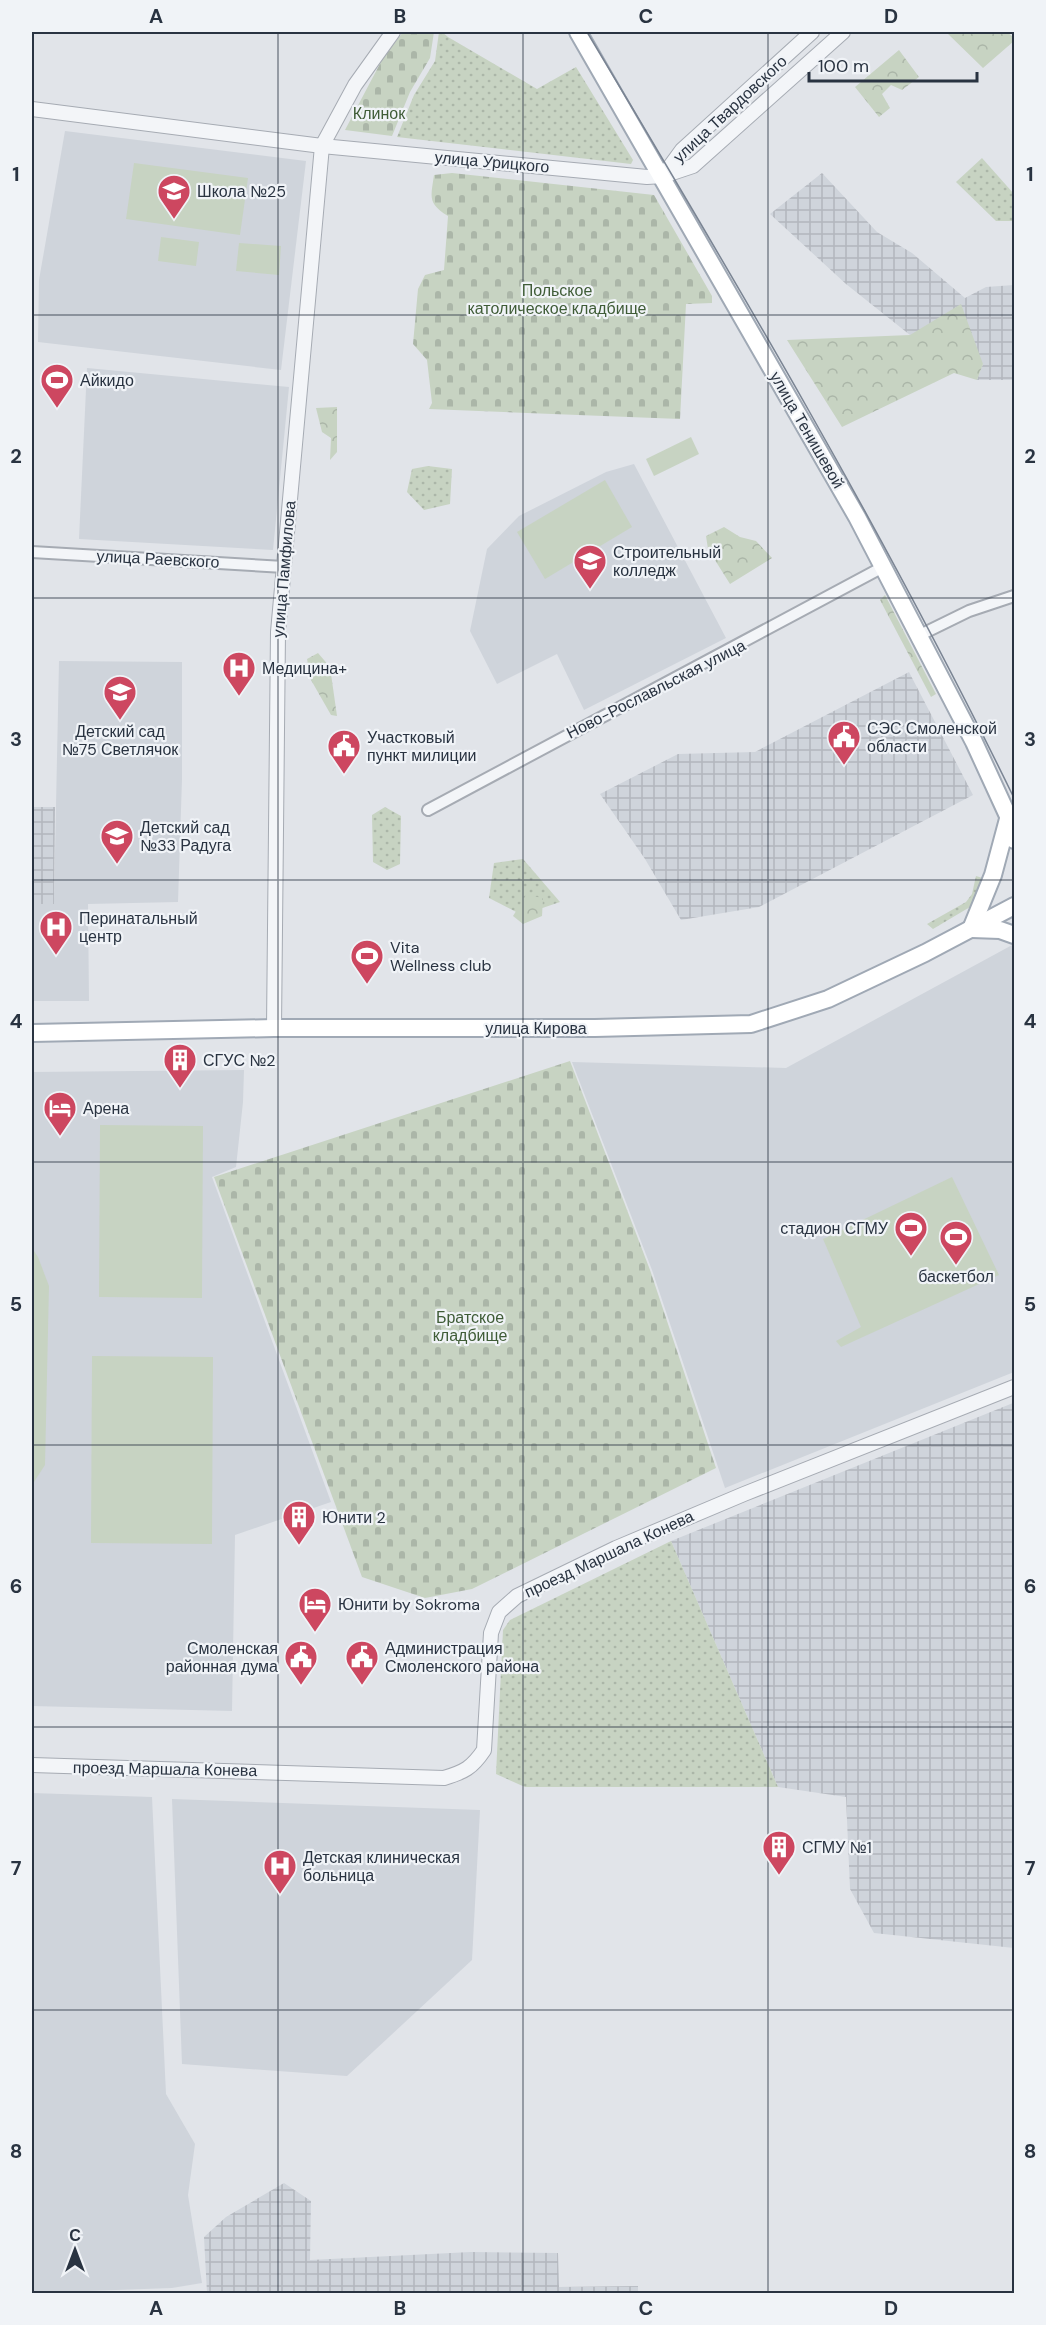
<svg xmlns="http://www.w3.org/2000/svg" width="1046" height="2325" viewBox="0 0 1046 2325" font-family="'DM Sans',sans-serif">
<defs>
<pattern id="industrial-grid" width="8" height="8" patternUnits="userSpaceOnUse" patternTransform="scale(1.5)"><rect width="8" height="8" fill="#cfd4db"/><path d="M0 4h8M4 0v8" fill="none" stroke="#b2b6bd"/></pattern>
<pattern id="grass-dots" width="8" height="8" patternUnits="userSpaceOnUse" patternTransform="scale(1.5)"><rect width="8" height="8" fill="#c7d3c2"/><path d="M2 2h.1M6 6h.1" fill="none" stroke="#abb6a8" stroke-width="1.8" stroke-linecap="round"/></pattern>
<pattern id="forest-crowns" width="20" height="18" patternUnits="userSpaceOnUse" patternTransform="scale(1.5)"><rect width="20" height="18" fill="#c7d3c2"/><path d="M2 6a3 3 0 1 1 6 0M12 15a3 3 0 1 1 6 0" fill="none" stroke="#abb6a8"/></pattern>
<pattern id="cemetery-stones" width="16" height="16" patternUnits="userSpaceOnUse" patternTransform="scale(1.5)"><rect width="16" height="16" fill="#c7d3c2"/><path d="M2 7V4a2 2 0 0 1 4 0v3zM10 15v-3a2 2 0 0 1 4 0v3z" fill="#abb6a8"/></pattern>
</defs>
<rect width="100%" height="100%" fill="#e1e4e9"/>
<g fill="#cfd4db">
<path d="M 65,131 L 306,161 L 281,370 L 38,342 L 39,280 Z"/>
<path d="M 87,368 L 289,387 L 273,550 L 79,539 Z"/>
<path d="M 634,464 L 726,638 L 584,710 L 557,654 L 497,684 L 470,631 L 487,549 L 519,516 L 606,472 Z"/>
<path d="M 59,661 L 182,662 L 182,779 L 178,902 L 88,904 L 89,1001 L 32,1001 L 32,904 L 54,903 Z"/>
<path d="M 1014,944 L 1014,1372 L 725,1488 L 652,1270 L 572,1062 L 786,1068 Z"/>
<path d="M 244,1070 L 243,1102 L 236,1167 L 212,1177 L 331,1502 L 235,1535 L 232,1711 L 32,1706 L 32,1072 Z"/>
<path d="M 32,1793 L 152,1797 L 166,2094 L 195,2144 L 188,2195 L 202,2283 L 172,2288 L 32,2293 Z"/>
<path d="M 172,1799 L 480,1810 L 472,1960 L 347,2076 L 182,2064 Z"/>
</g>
<g fill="url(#industrial-grid)">
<path d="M 822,173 L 877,232 L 912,253 L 965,298 L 986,287 L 1014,285 L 1014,380 L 977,380 L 983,364 L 910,335 L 846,284 L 770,214 Z"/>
<path d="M 909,672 L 973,795 L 759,907 L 681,920 L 645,859 L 600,794 L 678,754 L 755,752 Z"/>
<path d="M 32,807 L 55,807 L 54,904 L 32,904 Z"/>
<path d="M 1013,1403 L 1014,1948 L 874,1933 L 850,1889 L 846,1797 L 778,1787 L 671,1541 Z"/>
<path d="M 284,2183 L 311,2201 L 310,2260 L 471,2252 L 558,2253 L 559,2287 L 638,2286 L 638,2293 L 207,2293 L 204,2237 L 226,2217 Z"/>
</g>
<g fill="url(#grass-dots)">
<path d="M 439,32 L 442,32 L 448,37 L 537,89 L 576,67 L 633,160 L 631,164 L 397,137 L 414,95 L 435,61 Z"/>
<path d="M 982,158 L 1014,194 L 1014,221 L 996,221 L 956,182 Z"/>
<path d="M 428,466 L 452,469 L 450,504 L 424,510 L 407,492 L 412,469 Z"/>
<path d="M 385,807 L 401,816 L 400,864 L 387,870 L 373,862 L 372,815 Z"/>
<path d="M 523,859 L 560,902 L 522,915 L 489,898 L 494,863 Z"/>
<path d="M 976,876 L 986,879 L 975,904 L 933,929 L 927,924 L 966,902 L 972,894 Z"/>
<path d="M 671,1541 L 778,1787 L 525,1787 L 496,1774 L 503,1630 L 510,1620 Z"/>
</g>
<g fill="url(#forest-crowns)">
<path d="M 946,32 L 1007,32 L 1013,37 L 1014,36 L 1014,41 L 983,68 Z"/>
<path d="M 899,50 L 919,77 L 902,90 L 891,85 L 882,94 L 890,108 L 879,117 L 855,87 Z"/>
<path d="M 961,304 L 983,364 L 977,380 L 954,373 L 842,427 L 787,340 L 910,335 Z"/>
<path d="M 337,407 L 337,452 L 330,460 L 331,438 L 322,432 L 316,408 Z"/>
<path d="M 724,527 L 740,537 L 756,541 L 772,558 L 730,584 L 708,549 L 706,536 Z"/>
<path d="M 885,595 L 936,694 L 931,697 L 880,600 Z"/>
<path d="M 318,653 L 330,667 L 337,716 L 331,715 L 311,680 L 307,659 Z"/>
<path d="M 526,895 L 543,898 L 542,916 L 523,924 L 513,916 Z"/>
</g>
<g fill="url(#cemetery-stones)">
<path d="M 403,32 L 434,32 L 430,58 L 410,92 L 392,136 L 345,130 L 383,58 Z"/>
<path d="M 452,173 L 654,195 L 712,296 L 712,303 L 686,304 L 680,419 L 429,409 L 432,403 L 427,360 L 413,344 L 418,289 L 425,275 L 444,270 L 448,216 C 427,203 431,197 434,175 Z"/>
<path d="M 570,1061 L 650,1270 L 716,1468 L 472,1589 L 425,1598 L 362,1577 L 214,1177 Z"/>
</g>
<g fill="#c7d3c2">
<path d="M 134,163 L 248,178 L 240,235 L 126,219 Z"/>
<path d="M 161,237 L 199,242 L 196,266 L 158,261 Z"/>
<path d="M 239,243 L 281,246 L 279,275 L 236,271 Z"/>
<path d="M 691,437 L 699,454 L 654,476 L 646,459 Z"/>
<path d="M 605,480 L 632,527 L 545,579 L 517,532 Z"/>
<path d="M 100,1125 L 203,1126 L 202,1298 L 99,1297 Z"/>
<path d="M 952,1177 L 999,1275 L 841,1347 L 836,1341 L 861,1327 L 823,1239 Z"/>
<path d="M 32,1248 L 38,1257 L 49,1286 L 45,1465 L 32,1485 Z"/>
<path d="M 92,1356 L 213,1357 L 212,1544 L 91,1543 Z"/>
</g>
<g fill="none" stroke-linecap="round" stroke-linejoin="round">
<g stroke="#a6abb3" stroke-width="14">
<g id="minor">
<path d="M 32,552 L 284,567"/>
<path d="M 918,636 L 969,611 L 1014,596"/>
<path d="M 428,810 L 883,567"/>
</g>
</g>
<g stroke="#a6abb3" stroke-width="16">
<g id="tertiary">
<path d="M 32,109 L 322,146 L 647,177 L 663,176 L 693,166 L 843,32"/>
<path d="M 663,176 L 682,150 L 812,32"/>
<path d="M 274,1028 L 278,632 L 322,146 L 355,85 L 393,32"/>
<path d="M 32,1765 L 444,1778 C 464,1772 472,1768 484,1750 L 491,1633 L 499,1612 L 517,1596 L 616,1548 L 744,1494 L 1014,1387"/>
</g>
</g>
<g stroke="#a0a9b5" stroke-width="20">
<g id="primary">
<path d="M 578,32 L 857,517 L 974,742 L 1008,816 L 1014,840"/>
<path d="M 971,929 L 993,875 L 1008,819"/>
<path d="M 972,929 L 1000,930 L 1014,935"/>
<path d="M 32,1033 L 274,1028 L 595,1028 L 751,1024 L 828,999 L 925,953 L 1014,906"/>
</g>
</g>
<use href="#minor" stroke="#f3f5f8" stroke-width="10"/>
<use href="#tertiary" stroke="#f3f5f8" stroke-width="14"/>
<use href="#primary" stroke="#fff" stroke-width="16"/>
<path stroke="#7a8493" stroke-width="1.5" d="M 587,32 C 737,283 886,535 1014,798"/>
</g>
<path fill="none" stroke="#293341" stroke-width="1.5" stroke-opacity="0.55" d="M 278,32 L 278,2294M 523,32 L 523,2294M 768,32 L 768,2294M 32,315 L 1014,315M 32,598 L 1014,598M 32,880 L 1014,880M 32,1162 L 1014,1162M 32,1445 L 1014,1445M 32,1727 L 1014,1727M 32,2010 L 1014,2010"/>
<defs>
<g id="school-pin" transform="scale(1.725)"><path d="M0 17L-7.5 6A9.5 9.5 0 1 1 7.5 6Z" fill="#cd4760" stroke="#f0f3f7"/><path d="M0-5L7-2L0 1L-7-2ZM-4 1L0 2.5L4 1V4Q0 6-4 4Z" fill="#fff"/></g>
<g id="stadium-pin" transform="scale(1.725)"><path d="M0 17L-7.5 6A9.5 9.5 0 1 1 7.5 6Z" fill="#cd4760" stroke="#f0f3f7"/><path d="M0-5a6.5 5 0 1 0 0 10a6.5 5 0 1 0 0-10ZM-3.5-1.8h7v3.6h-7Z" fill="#fff"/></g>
<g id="university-pin" transform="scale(1.725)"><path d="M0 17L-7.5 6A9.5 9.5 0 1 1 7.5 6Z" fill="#cd4760" stroke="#f0f3f7"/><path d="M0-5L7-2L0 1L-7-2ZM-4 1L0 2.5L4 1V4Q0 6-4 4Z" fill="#fff"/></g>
<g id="hospital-pin" transform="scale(1.725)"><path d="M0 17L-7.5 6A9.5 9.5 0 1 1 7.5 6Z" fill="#cd4760" stroke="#f0f3f7"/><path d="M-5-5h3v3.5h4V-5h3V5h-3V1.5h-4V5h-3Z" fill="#fff"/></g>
<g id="civic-pin" transform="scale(1.725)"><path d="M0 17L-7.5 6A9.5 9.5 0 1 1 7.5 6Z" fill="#cd4760" stroke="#f0f3f7"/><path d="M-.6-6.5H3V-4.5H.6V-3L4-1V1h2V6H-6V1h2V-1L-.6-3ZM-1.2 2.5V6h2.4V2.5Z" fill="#fff"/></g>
<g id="building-pin" transform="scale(1.725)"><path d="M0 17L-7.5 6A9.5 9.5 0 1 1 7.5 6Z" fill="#cd4760" stroke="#f0f3f7"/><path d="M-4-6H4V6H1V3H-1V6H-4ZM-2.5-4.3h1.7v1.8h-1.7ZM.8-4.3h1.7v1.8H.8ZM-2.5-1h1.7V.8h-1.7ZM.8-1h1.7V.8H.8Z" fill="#fff"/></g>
<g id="hotel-pin" transform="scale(1.725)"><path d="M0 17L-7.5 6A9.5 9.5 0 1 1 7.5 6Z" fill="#cd4760" stroke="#f0f3f7"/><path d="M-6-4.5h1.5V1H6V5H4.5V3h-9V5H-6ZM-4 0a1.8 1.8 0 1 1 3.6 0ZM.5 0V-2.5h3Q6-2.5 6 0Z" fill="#fff"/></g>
</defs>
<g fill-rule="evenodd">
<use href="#school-pin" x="174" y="191"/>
<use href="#stadium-pin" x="57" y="380"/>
<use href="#university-pin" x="590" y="561"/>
<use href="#hospital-pin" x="239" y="668"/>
<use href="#school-pin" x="120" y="692"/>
<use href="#civic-pin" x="844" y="737"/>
<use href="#civic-pin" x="344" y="746"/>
<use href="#school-pin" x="117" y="836"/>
<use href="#hospital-pin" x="56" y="927"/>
<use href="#stadium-pin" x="367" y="956"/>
<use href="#building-pin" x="180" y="1060"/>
<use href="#hotel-pin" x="60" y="1108"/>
<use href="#stadium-pin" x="911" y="1228"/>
<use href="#stadium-pin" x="956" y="1237"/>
<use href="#building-pin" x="299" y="1517"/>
<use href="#hotel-pin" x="315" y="1604"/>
<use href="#civic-pin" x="301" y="1657"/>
<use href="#civic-pin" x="362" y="1657"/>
<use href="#building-pin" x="779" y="1847"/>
<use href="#hospital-pin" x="280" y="1866"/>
</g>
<g text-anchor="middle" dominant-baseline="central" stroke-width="4.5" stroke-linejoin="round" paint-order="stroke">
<g font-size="16" fill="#293341" stroke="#f0f3f7">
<text transform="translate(730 109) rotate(-43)">улица Твардовского</text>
<text transform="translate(492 162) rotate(5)">улица Урицкого</text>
<text transform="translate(807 430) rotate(60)">улица Тенишевой</text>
<text transform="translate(158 559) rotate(3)">улица Раевского</text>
<text transform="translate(284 569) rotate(-85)">улица Памфилова</text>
<text transform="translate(656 689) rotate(-27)">Ново-Рославльская улица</text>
<text x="536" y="1028">улица Кирова</text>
<text transform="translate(609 1554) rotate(-25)">проезд Маршала Конева</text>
<text transform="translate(165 1769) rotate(1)">проезд Маршала Конева</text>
</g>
<g font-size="16" fill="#3f5c37" stroke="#f0f3f7">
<text x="379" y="113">Клинок</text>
<text x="557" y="290">Польское<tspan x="557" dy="18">католическое кладбище</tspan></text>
<text x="470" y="1317">Братское<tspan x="470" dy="18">кладбище</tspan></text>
</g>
<g font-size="16" fill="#293341" stroke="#f0f3f7" text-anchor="start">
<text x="197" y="191">Школа №25</text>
<text x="80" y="380">Айкидо</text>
<text x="613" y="552">Строительный<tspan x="613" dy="18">колледж</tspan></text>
<text x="262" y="668">Медицина+</text>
<text x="867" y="728">СЭС Смоленской<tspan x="867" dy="18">области</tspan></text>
<text x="120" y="731" text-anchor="middle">Детский сад<tspan x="120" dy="18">№75 Светлячок</tspan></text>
<text x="367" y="737">Участковый<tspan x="367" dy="18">пункт милиции</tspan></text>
<text x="140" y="827">Детский сад<tspan x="140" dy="18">№33 Радуга</tspan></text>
<text x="79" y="918">Перинатальный<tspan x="79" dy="18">центр</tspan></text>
<text x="390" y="947">Vita<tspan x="390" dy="18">Wellness club</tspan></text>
<text x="203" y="1060">СГУС №2</text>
<text x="83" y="1108">Арена</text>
<text x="888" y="1228" text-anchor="end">стадион СГМУ</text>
<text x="956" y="1276" text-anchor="middle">баскетбол</text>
<text x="322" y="1517">Юнити 2</text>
<text x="338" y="1604">Юнити by Sokroma</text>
<text x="278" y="1648" text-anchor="end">Смоленская<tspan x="278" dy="18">районная дума</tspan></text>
<text x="385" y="1648">Администрация<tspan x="385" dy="18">Смоленского района</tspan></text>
<text x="802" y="1847">СГМУ №1</text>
<text x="303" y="1857">Детская клиническая<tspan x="303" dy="18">больница</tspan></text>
</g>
</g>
<rect width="1046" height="2325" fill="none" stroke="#f0f3f7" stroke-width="66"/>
<g transform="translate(75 2250)" stroke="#f0f3f7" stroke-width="4.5" paint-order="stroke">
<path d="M0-4.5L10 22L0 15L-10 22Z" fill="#293341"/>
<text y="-9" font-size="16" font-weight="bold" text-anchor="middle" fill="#293341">С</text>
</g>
<path d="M809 72v9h168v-9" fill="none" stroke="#293341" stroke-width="3"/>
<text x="818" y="72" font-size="18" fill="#293341" stroke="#f0f3f7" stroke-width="4.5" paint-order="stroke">100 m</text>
<rect x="33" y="33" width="980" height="2259" fill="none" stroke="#293341" stroke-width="2"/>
<g font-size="20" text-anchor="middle" font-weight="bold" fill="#293341">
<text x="156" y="23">A</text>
<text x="400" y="23">B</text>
<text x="646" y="23">C</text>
<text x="891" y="23">D</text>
<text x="16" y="181">1</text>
<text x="1030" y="181">1</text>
<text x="16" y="463">2</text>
<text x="1030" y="463">2</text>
<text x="16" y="746">3</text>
<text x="1030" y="746">3</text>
<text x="16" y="1028">4</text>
<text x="1030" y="1028">4</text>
<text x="16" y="1311">5</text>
<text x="1030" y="1311">5</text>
<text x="16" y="1593">6</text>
<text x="1030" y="1593">6</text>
<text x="16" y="1875">7</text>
<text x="1030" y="1875">7</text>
<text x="16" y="2158">8</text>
<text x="1030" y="2158">8</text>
<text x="156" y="2315">A</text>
<text x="400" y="2315">B</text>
<text x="646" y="2315">C</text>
<text x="891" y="2315">D</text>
</g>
</svg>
